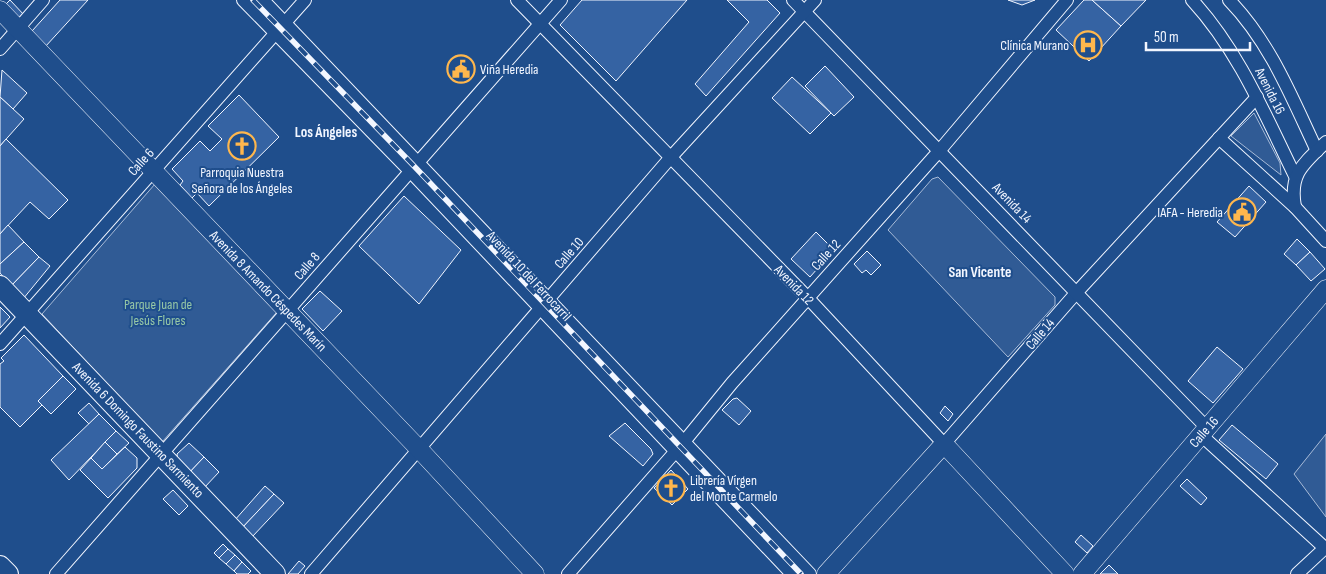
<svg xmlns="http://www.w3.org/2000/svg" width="1326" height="574" viewBox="0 0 1326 574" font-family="'Sofia Sans Condensed',sans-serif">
<rect width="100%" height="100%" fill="#1f4e8c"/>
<g fill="#305b95" stroke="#a8bbd7">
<path d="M 1254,113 L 1280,163 L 1281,175 L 1231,136 Z"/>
<path d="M 938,177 L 1055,297 L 1055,305 L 1008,357 L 888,230 L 932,179 Z"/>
<path d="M 155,184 L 277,312 L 162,442 L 42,314 Z"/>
<path d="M 1326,434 L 1326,517 L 1294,474 Z"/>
</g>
<g fill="#3563a3" stroke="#f2f6ff">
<path d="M 10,0 L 25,16 L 17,19 L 4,6 Z"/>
<path d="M 60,0 L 88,0 L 45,47 L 32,31 Z"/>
<path d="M 582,0 L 687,0 L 616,81 L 560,25 Z"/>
<path d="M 727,0 L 767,0 L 780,13 L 706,96 L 695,84 L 749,22 Z"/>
<path d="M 1035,0 L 1022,5 L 1008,0 Z"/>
<path d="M 1084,0 L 1092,0 L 1121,26 L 1089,61 L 1056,30 Z"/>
<path d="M 1092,0 L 1146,0 L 1121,26 Z"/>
<path d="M 825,66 L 854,97 L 834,116 L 805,86 Z"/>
<path d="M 2,70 L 27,93 L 13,109 L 0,97 Z"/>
<path d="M 792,77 L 831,113 L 810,134 L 772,98 Z"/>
<path d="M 239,95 L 279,137 L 209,206 L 197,193 L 192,198 L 180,185 L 183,181 L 172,169 L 200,141 L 210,151 L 222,139 L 208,126 Z"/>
<path d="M 0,97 L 24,119 L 0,146 Z"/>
<path d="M 6,139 L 68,200 L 49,219 L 30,202 L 0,234 L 0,146 Z"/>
<path d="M 1249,186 L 1266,202 L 1235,237 L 1217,222 Z"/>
<path d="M 404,196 L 461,250 L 419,304 L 359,246 Z"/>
<path d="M 8,225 L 24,242 L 0,264 L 0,234 Z"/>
<path d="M 816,232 L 834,250 L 810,277 L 791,259 Z"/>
<path d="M 1297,239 L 1310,252 L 1296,265 L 1284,254 Z"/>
<path d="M 24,242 L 39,257 L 11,286 L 0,273 L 0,264 Z"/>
<path d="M 867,251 L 881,265 L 871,275 L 866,270 L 862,273 L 854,264 Z"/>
<path d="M 1310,252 L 1325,269 L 1311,281 L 1296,265 Z"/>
<path d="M 39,257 L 50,266 L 23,299 L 11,286 Z"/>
<path d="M 320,291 L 342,311 L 323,331 L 302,309 Z"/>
<path d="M 0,307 L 10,317 L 0,328 Z"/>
<path d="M 24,335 L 63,376 L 38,401 L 42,405 L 20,427 L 0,407 L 0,364 L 4,361 L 1,358 Z"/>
<path d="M 1217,347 L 1243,369 L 1213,403 L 1188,381 Z"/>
<path d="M 63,376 L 76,389 L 51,414 L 38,401 Z"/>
<path d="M 737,398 L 751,411 L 739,425 L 722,410 L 733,399 Z"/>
<path d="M 89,403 L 99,414 L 89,424 L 78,413 Z"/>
<path d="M 945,406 L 953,414 L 948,421 L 940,413 Z"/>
<path d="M 99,414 L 116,431 L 69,480 L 51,460 Z"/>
<path d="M 625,423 L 651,449 L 653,454 L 643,466 L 609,436 Z"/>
<path d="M 1232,425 L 1278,464 L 1266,479 L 1219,440 Z"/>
<path d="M 116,431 L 129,443 L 117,454 L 105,442 Z"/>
<path d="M 105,442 L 117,454 L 102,469 L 91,458 Z"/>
<path d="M 189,443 L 204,457 L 188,474 L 178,463 L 177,454 Z"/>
<path d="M 125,447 L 137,458 L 137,468 L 108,498 L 80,470 L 91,458 L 102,469 Z"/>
<path d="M 204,457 L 219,472 L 204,488 L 188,474 Z"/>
<path d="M 671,470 L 688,489 L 672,505 L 654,488 Z"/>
<path d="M 1187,479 L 1207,498 L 1201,505 L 1180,486 Z"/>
<path d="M 265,486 L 274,494 L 242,528 L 234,521 Z"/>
<path d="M 173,490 L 188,506 L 179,515 L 163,499 Z"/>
<path d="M 274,494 L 284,503 L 252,537 L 242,528 Z"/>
<path d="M 1081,535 L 1093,546 L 1087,553 L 1075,542 Z"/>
<path d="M 223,544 L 228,549 L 219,558 L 214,553 Z"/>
<path d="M 228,549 L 235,555 L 226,564 L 219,558 Z"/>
<path d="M 235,555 L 242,562 L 234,571 L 226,564 Z"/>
<path d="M 299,561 L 305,566 L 298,574 L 288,574 Z"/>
<path d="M 242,562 L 251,571 L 248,574 L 237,574 L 234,571 Z"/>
<path d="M 1109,565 L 1118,574 L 1100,574 Z"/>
</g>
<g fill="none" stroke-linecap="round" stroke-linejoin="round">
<g stroke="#f2f6ff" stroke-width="14">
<g id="street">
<path d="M 243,0 L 410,171 L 792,574"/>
<path d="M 263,0 L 810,574"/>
<path d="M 517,0 L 808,298 L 944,444 L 1077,292 L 1257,97"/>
<path d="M 793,0 L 1207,428"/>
<path d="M 1192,0 C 1239,51 1265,115 1295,176"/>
<path d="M 1229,0 C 1270,42 1292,98 1317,151"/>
<path d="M 0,49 L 43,0"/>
<path d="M 1219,138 L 1295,207 L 1326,241"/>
<path d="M 1295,207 C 1289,174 1303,164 1326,142"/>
<path d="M 0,344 L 305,0"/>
<path d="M 1201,435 L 1326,549"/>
<path d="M 56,574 L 561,0"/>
<path d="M 311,574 L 671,157 L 815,0"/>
<path d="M 568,574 L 683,443 L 732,383 L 940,150 L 1067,0"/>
<path d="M 1297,574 L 1325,548"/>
</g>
</g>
<g stroke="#f2f6ff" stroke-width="19">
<g id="secondary">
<path d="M 0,10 L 419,449 L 535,574"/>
<path d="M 826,574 L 944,444 L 1065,574"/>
<path d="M 1082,574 L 1326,289"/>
</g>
</g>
<g stroke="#f2f6ff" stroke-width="22">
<g id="primary">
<path d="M 0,286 L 275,574"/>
<path d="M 0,566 L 8,574"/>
</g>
</g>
<use href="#street" stroke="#1f4e8c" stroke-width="12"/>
<use href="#secondary" stroke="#1f4e8c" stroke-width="18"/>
<use href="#primary" stroke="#1f4e8c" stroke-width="20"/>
<g stroke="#f2f6ff" stroke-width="5.5">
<path id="rail" d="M 253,0 L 414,166 L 801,574"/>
</g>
<use href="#rail" stroke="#1f4e8c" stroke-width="4" stroke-dasharray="11" stroke-linecap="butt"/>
</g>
<defs>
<g id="hospital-ring" transform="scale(1.4375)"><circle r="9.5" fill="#1f4e8c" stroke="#ffb74d" stroke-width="1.5"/><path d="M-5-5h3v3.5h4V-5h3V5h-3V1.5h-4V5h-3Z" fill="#ffb74d"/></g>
<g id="civic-ring" transform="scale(1.4375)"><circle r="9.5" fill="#1f4e8c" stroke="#ffb74d" stroke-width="1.5"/><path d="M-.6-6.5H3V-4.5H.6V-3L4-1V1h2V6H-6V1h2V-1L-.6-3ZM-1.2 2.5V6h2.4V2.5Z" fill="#ffb74d"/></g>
<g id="church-ring" transform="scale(1.4375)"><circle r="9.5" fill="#1f4e8c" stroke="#ffb74d" stroke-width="1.5"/><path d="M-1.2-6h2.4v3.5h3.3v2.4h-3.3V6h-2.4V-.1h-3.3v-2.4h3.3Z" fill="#ffb74d"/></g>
</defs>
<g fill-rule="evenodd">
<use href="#hospital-ring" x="1088" y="45"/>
<use href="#civic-ring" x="461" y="69"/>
<use href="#church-ring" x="242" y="146"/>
<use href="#civic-ring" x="1242" y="212"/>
<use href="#church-ring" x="671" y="488"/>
</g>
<g text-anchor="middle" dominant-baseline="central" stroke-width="4" stroke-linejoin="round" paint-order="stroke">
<g font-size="14" fill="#f2f6ff" stroke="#1f4e8c" text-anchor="end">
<text x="1069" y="45">Clínica Murano</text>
<text x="480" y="69" text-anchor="start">Viña Heredia</text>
<text x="242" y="172" text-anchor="middle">Parroquia Nuestra<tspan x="242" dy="16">Señora de los Ángeles</tspan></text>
<text x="1223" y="212">IAFA - Heredia</text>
<text x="690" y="480" text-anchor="start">Librería Vírgen<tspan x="690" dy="16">del Monte Carmelo</tspan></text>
</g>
<g font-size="14" fill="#f2f6ff" stroke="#1f4e8c">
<text transform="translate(1270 91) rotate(63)">Avenida 16</text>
<text transform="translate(141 162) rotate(-48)">Calle 6</text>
<text transform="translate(1012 203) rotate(46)">Avenida 14</text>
<text transform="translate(569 253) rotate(-49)">Calle 10</text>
<text transform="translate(826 255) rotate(-48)">Calle 12</text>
<text transform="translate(307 266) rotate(-49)">Calle 8</text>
<text transform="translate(529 276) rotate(47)">Avenida 10 del Ferrocarril</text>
<text transform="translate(794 285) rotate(46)">Avenida 12</text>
<text transform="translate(268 291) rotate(46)">Avenida 8 Amando Céspedes Marín</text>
<text transform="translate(1040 334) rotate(-49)">Calle 14</text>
<text transform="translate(138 430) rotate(46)">Avenida 6 Domingo Faustino Sarmiento</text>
<text transform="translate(1204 432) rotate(-49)">Calle 16</text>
</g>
<g font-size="14" fill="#97c8a6" stroke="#1f4e8c">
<text x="158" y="304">Parque Juan de<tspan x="158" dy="16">Jesús Flores</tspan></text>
</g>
<g font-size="15" font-weight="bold" fill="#f2f6ff" stroke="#1f4e8c">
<text x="326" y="132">Los Ángeles</text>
<text x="980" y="272">San Vicente</text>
</g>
</g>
<path d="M1146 42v8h104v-8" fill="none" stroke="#f2f6ff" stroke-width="2.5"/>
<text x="1154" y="42" font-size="15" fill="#f2f6ff" stroke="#1f4e8c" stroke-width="4" paint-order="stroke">50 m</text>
</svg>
